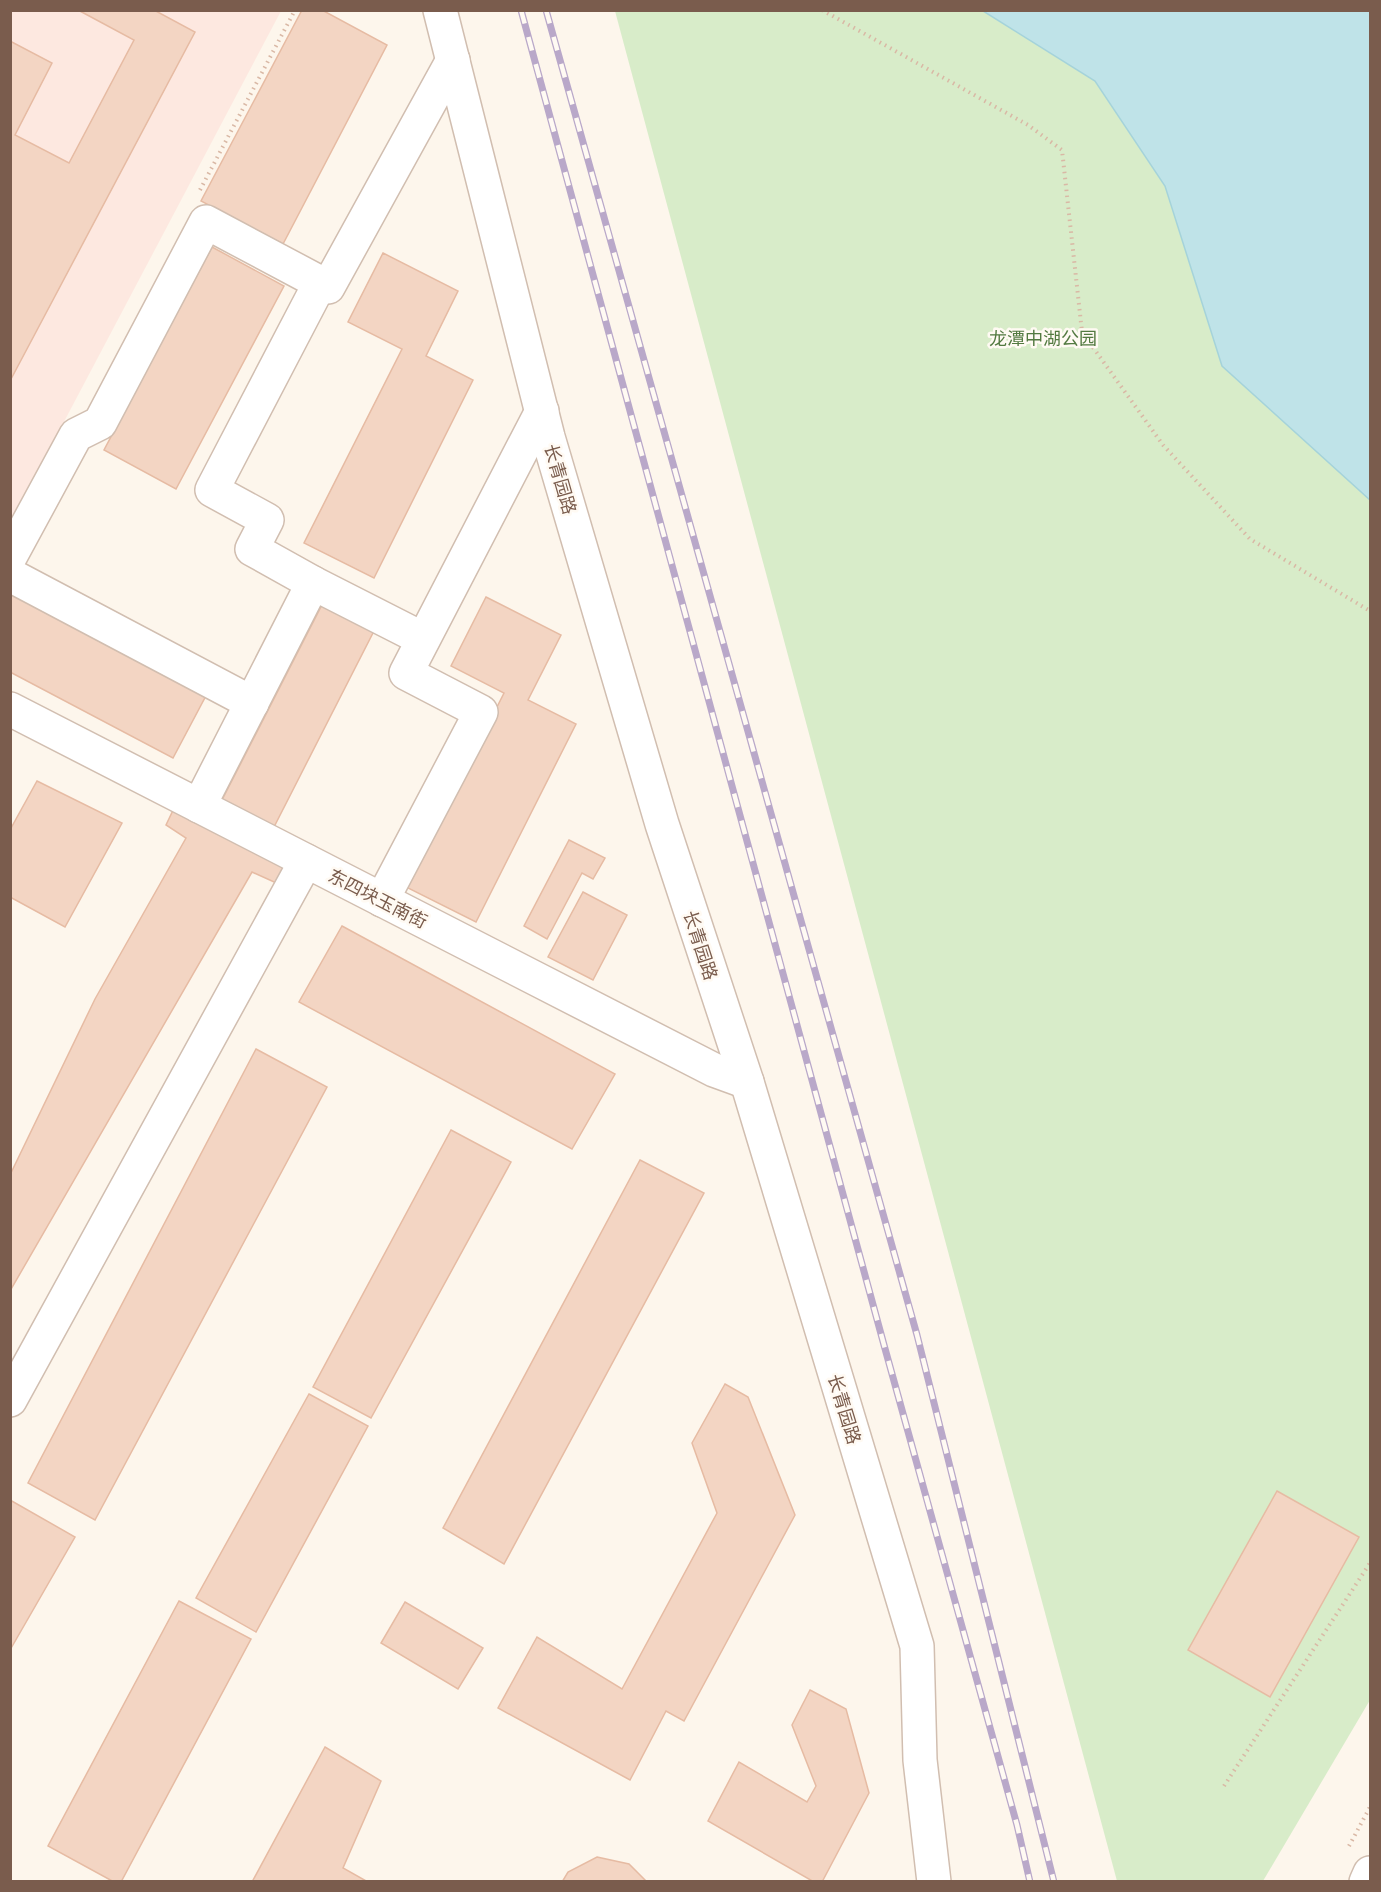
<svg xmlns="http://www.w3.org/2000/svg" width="1381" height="1892" viewBox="0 0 1381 1892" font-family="Commissioner,'Noto Sans SC',sans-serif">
<rect width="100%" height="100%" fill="#fdf6ec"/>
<path fill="#fde8e0" d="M 11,11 L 281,11 L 11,522 Z"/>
<path fill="#d8ecc9" d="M 615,11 L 1370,11 L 1370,1700 L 1263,1881 L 1117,1881 Z"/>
<path fill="#bfe3e8" stroke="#a5d3da" stroke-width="1.5" d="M 983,11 L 1370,11 L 1370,500 L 1222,366 L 1165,186 L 1095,81 Z"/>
<g fill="#f3d5c3" stroke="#e6bba3" stroke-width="1.5">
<path d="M 78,10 L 154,10 L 195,32 L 10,381 L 10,41 L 52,63 L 15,135 L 69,163 L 134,40 Z"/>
<path d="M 302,10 L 322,10 L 387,45 L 283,244 L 201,201 Z"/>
<path d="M 212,247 L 284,286 L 176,489 L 104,450 Z"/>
<path d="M 383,253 L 458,291 L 426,356 L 473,380 L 374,578 L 304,543 L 402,349 L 348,322 Z"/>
<path d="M 10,594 L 209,690 L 173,758 L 10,672 Z"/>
<path d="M 486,597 L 561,635 L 528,700 L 576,724 L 476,922 L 406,887 L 504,693 L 451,666 Z"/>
<path d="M 325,599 L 377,625 L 274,827 L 222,800 Z"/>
<path d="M 37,781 L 122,823 L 65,927 L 10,897 L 10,830 Z"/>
<path d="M 177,802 L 295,862 L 283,886 L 252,872 L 10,1291 L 10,1175 L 95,999 L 186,838 L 166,825 Z"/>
<path d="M 569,840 L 605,858 L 593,879 L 582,873 L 547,939 L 524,926 Z"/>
<path d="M 583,892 L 627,915 L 593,980 L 548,957 Z"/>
<path d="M 342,926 L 615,1074 L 572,1149 L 299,1002 Z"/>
<path d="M 256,1049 L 327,1087 L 95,1520 L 28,1483 Z"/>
<path d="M 451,1130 L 511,1162 L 371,1418 L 313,1387 Z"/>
<path d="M 640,1160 L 704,1193 L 504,1564 L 443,1528 Z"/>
<path d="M 725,1384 L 748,1397 L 795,1515 L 684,1721 L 666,1711 L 630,1780 L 498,1708 L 537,1637 L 622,1689 L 717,1513 L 692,1443 Z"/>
<path d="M 309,1394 L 368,1426 L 256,1632 L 196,1598 Z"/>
<path d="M 1277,1491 L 1359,1537 L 1270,1697 L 1188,1650 Z"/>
<path d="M 10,1500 L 75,1537 L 10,1650 Z"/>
<path d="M 179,1601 L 251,1639 L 121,1882 L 114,1882 L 48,1846 Z"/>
<path d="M 405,1602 L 483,1648 L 458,1689 L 381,1643 Z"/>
<path d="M 810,1690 L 846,1709 L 869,1793 L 822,1882 L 814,1882 L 708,1821 L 739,1762 L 807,1802 L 816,1786 L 792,1725 Z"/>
<path d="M 325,1747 L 381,1781 L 343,1868 L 368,1882 L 252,1882 Z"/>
<path d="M 597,1857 L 629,1864 L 647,1882 L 562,1882 L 568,1872 Z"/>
</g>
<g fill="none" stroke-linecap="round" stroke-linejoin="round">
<g stroke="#d1beb0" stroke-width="36">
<g id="minor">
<path d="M 440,10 L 548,437 L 662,824 L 747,1082 L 917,1646 L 920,1760 L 934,1882"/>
<path d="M 10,557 L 76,435 L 100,423 L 206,222 L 328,287 L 453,60"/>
<path d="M 10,575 L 252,703"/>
<path d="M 313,583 L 423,639"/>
<path d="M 10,709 L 714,1070 L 747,1082"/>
<path d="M 199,806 L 313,583 L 252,549 L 267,520 L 212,490 L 320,283"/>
<path d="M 382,900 L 481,712 L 406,673 L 542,411"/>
<path d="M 10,1400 L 306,861"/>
<path d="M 1366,1882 L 1370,1873"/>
</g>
</g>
<g stroke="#d9b8a5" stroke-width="4" stroke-dasharray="1.5 4.5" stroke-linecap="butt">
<path d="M 822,10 L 1028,125 L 1062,150 L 1082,332 L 1163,445 L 1250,539 L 1370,611"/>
<path d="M 200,190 L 295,10"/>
<path d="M 1224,1786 L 1370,1563"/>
<path d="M 1349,1846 L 1370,1807"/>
</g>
<use href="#minor" stroke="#fff" stroke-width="33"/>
<g stroke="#b9a8c9" stroke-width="7">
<g id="rail">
<path d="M 521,10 L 884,1345 L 1017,1825 L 1030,1882"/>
<path d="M 546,10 L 917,1335 L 1054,1882"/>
</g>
</g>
<use href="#rail" stroke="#fffaf3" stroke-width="4.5" stroke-dasharray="14" stroke-linecap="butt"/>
</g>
<g text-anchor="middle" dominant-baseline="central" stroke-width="5" stroke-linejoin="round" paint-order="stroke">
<g font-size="18" fill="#537a41" stroke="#fffaf3">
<text x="1043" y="338">龙潭中湖公园</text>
</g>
<g font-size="18" fill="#7a5c4d" stroke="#fffaf3">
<text transform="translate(561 479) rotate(74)">长青园路</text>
<text transform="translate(378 898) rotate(27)">东四块玉南街</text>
<text transform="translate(701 945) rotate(72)">长青园路</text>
<text transform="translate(845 1409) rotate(73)">长青园路</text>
</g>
</g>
<rect width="1381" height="1892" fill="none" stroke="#7a5c4d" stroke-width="24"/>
</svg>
